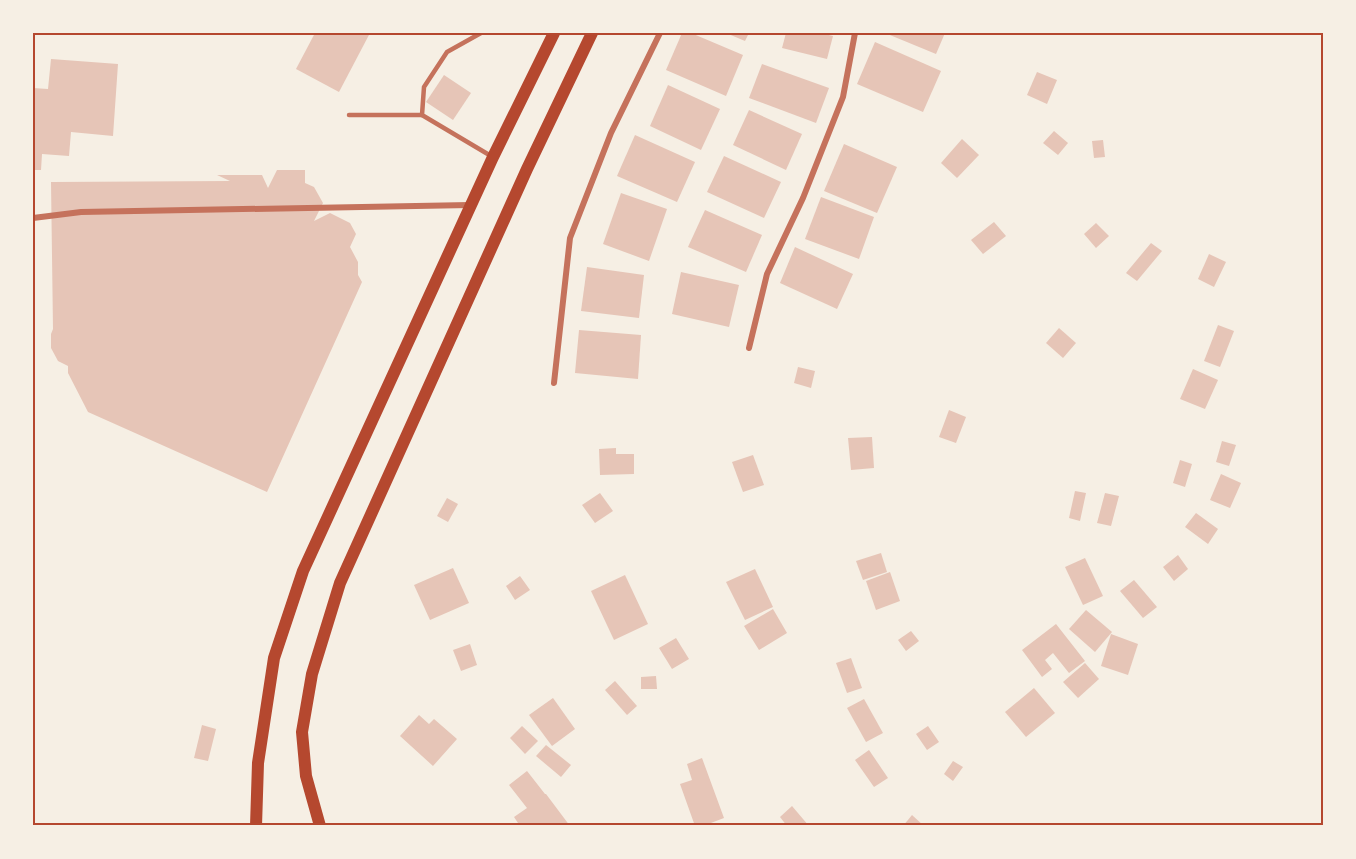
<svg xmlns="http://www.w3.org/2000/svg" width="1356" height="859" viewBox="0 0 1356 859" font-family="'Zilla Slab',serif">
<rect width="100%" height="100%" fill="#f6efe4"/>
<g fill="#e6c5b7">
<path d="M 315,33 L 370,33 L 339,92 L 296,69 Z"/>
<path d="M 682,33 L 691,33 L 743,55 L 726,96 L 666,70 Z"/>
<path d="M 726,33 L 749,33 L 745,41 Z"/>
<path d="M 786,33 L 820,33 L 833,36 L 827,59 L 782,48 Z"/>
<path d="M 885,33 L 945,33 L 936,54 Z"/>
<path d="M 875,42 L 941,71 L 923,112 L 857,84 Z"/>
<path d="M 51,59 L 118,64 L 113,136 L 71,132 L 69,156 L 42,154 L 41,170 L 33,170 L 33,88 L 48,89 Z"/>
<path d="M 762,64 L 829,88 L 816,123 L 749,98 Z"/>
<path d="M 1037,72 L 1057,80 L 1047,104 L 1027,95 Z"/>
<path d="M 444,75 L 471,93 L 453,120 L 426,102 Z"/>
<path d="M 668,85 L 720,109 L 701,150 L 650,126 Z"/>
<path d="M 749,110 L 802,134 L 786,170 L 733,145 Z"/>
<path d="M 1054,131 L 1068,143 L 1058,155 L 1043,143 Z"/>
<path d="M 635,135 L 695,162 L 677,202 L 617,176 Z"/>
<path d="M 962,139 L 979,155 L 957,178 L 941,163 Z"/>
<path d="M 1103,140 L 1105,157 L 1094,158 L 1092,141 Z"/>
<path d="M 844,144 L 897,167 L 877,213 L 824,191 Z"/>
<path d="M 724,156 L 781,182 L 764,218 L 707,192 Z"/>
<path d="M 277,170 L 305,170 L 305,183 L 314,187 L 323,203 L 314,221 L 330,213 L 350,223 L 356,234 L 350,247 L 358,262 L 358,275 L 362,282 L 267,492 L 88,412 L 68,373 L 68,366 L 58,361 L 51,348 L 51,334 L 53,329 L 51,182 L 230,181 L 217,175 L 262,175 L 268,188 Z"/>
<path d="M 621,193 L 667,209 L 649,261 L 603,244 Z"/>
<path d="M 821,197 L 874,217 L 859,259 L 805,239 Z"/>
<path d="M 705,210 L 762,235 L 746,272 L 688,247 Z"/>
<path d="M 994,222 L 1006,236 L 983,254 L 971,240 Z"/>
<path d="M 1096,223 L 1109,236 L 1096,248 L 1084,234 Z"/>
<path d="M 1151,243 L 1162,251 L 1137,281 L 1126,273 Z"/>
<path d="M 795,247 L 853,274 L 837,309 L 780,283 Z"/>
<path d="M 1209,254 L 1226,262 L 1214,287 L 1198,279 Z"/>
<path d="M 587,267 L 644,275 L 639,318 L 581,311 Z"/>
<path d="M 681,272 L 739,285 L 729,327 L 672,314 Z"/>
<path d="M 1218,325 L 1234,331 L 1220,367 L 1204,361 Z"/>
<path d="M 1059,328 L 1076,343 L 1063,358 L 1046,343 Z"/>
<path d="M 579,330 L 641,335 L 638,379 L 575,373 Z"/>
<path d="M 798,367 L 815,371 L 811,388 L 794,383 Z"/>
<path d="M 1193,369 L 1218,380 L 1205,409 L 1180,399 Z"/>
<path d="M 949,410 L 966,417 L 956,443 L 939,437 Z"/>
<path d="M 872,437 L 874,468 L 851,470 L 848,438 Z"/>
<path d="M 1222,441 L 1236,445 L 1229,466 L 1216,462 Z"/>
<path d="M 616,448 L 616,454 L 634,454 L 634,474 L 600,475 L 599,449 Z"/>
<path d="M 753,455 L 764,485 L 743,492 L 732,462 Z"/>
<path d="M 1180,460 L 1192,464 L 1185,487 L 1173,483 Z"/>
<path d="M 1221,474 L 1241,483 L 1230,508 L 1210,500 Z"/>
<path d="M 1075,491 L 1086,493 L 1080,521 L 1069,518 Z"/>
<path d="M 600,493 L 613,511 L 595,523 L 582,505 Z"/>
<path d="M 1105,493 L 1119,496 L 1111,526 L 1097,523 Z"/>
<path d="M 447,498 L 458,504 L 448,522 L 437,516 Z"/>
<path d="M 1196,513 L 1218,529 L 1208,544 L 1185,527 Z"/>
<path d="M 881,553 L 887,572 L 863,580 L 856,561 Z"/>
<path d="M 1178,555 L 1188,569 L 1174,581 L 1163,567 Z"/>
<path d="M 1085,558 L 1103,596 L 1083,605 L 1065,567 Z"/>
<path d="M 453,568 L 469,603 L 430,620 L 414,585 Z"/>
<path d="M 755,569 L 773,607 L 745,620 L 726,582 Z"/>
<path d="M 890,572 L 900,601 L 876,610 L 866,581 Z"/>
<path d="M 625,575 L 648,624 L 614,640 L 591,591 Z"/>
<path d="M 520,576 L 530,590 L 515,600 L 506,586 Z"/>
<path d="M 1134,580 L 1157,607 L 1143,618 L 1120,591 Z"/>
<path d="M 773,609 L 787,633 L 759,650 L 744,626 Z"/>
<path d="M 1086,610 L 1112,632 L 1095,652 L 1069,629 Z"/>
<path d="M 1056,624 L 1085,661 L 1069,673 L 1053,653 L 1045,660 L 1052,669 L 1042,677 L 1022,650 Z"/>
<path d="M 911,631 L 919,641 L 906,651 L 898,640 Z"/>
<path d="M 1111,634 L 1138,644 L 1128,675 L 1101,666 Z"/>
<path d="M 676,638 L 689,659 L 672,669 L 659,648 Z"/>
<path d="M 470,644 L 477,665 L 461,671 L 453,650 Z"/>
<path d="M 851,658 L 862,688 L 847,693 L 836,663 Z"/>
<path d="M 1085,663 L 1099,679 L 1078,698 L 1063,682 Z"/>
<path d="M 656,676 L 657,689 L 641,689 L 641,677 Z"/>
<path d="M 615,681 L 637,706 L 627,715 L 605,690 Z"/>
<path d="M 1034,688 L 1055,713 L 1026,737 L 1005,712 Z"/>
<path d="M 553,698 L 575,729 L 552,746 L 529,715 Z"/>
<path d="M 864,699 L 883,733 L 866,742 L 847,708 Z"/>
<path d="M 419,715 L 429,724 L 434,719 L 457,739 L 433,766 L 400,736 Z"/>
<path d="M 202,725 L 216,729 L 208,761 L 194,758 Z"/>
<path d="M 522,726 L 538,741 L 525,754 L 510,738 Z"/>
<path d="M 928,726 L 939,742 L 927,750 L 916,734 Z"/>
<path d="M 546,745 L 571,765 L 561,777 L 536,756 Z"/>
<path d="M 869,750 L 888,778 L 874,787 L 855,760 Z"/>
<path d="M 702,758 L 724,818 L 703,826 L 695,826 L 680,784 L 692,780 L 687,764 Z"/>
<path d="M 953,761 L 963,767 L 953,781 L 944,774 Z"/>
<path d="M 527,771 L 545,794 L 546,794 L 570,826 L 520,826 L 514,817 L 527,808 L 509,785 Z"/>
<path d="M 792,806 L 809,826 L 787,826 L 780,817 Z"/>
<path d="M 912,815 L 924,826 L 903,826 Z"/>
</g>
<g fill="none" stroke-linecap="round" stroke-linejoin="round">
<g stroke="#c5725c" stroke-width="4.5">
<path d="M 481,33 L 447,52 L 424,87 L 422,115 L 491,156"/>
<path d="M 349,115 L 422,115"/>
</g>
<g stroke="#c5725c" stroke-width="6">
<path d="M 33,218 L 81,212 L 470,205"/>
<path d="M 749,348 L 767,274 L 803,198 L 843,97 L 855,33"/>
<path d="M 554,383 L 570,238 L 611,133 L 660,33"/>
</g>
<g stroke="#b5482f" stroke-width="12">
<path d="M 256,826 L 258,763 L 274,658 L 303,571 L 493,157 L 554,33"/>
<path d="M 320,826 L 306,776 L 302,732 L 312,674 L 340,583 L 527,169 L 592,33"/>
</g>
</g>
<rect width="1356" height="859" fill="none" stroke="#f6efe4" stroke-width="69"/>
<rect x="34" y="34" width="1288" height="790" fill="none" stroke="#b5482f" stroke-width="2"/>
</svg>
